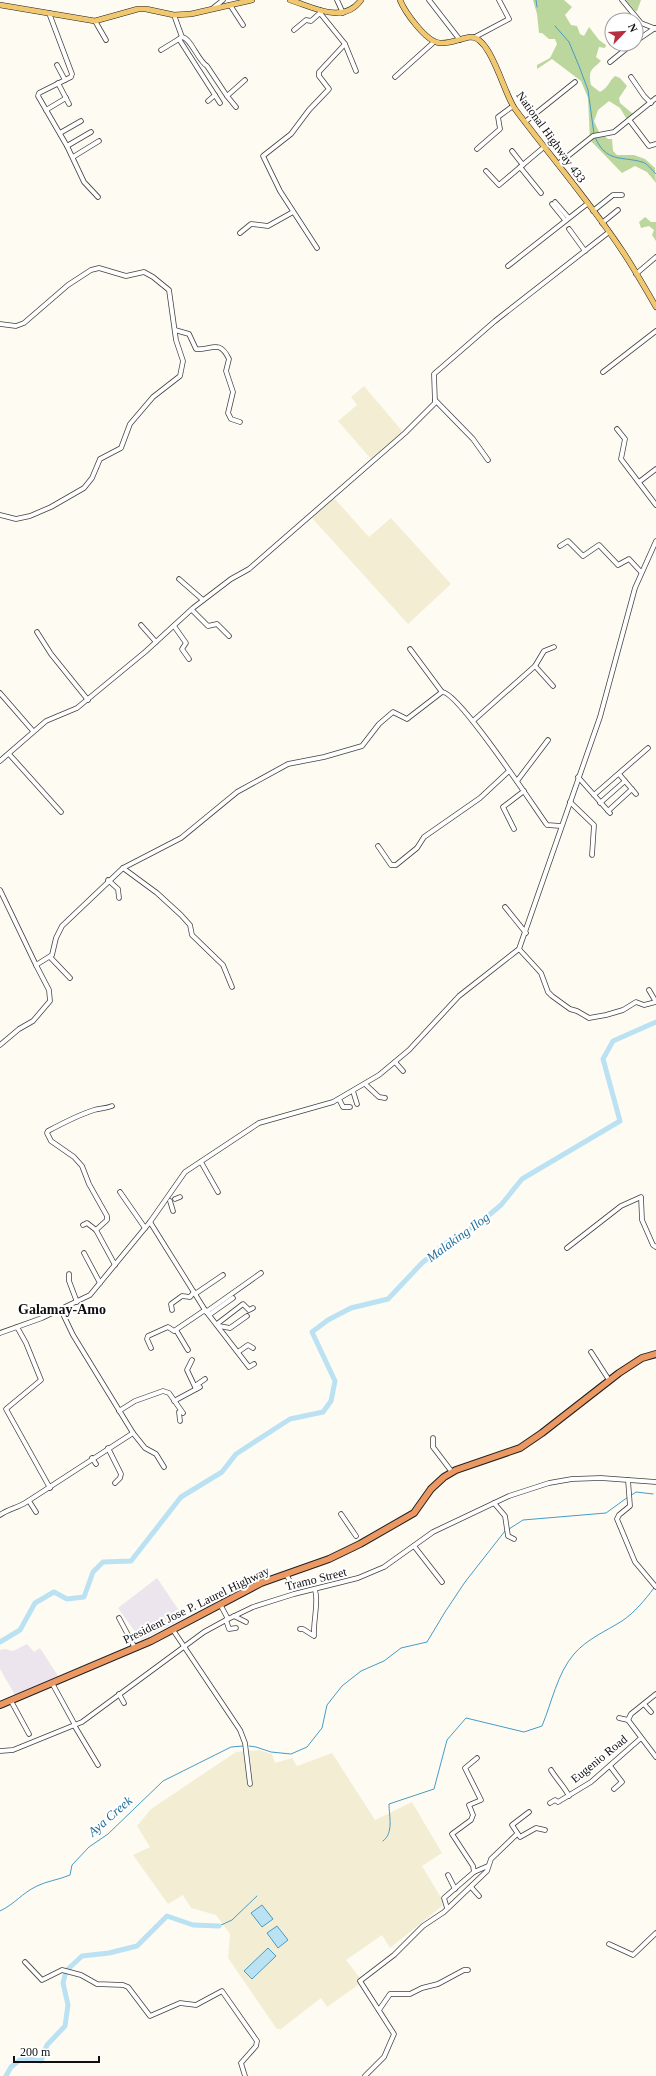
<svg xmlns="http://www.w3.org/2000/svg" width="656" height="2076" viewBox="0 0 656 2076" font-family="'Times New Roman',serif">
<rect width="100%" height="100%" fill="#fefbf3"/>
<g fill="#ece5ed">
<path d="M 157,1578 L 184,1618 L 141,1640 L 118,1608 Z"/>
<path d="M 27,1644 L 34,1652 L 40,1648 L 58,1676 L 15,1695 L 0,1669 L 0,1650 L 5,1649 L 13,1651 Z"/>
</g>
<g fill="#f3eed3">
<path d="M 364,386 L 403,432 L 371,459 L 338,421 L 357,405 L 351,397 Z"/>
<path d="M 334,498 L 369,537 L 391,518 L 451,584 L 408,624 L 312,518 Z"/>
<path d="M 259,1750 L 272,1754 L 275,1763 L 292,1758 L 297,1766 L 332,1753 L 375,1820 L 412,1802 L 442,1853 L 422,1866 L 442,1899 L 442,1906 L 390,1948 L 382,1935 L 346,1960 L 360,1978 L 358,1980 L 361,1983 L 327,2007 L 321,1998 L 281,2029 L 277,2029 L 274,2025 L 228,1958 L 230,1934 L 216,1915 L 191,1908 L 183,1895 L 168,1904 L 133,1855 L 150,1847 L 137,1826 L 151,1809 L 236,1752 Z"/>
</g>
<g fill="#bcd79d">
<path d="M 533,0 L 564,0 L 572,7 L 565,15 L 571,25 L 577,26 L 580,34 L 584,36 L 589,27 L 599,40 L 606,45 L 605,48 L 599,47 L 596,57 L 601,61 C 592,70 588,69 591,85 L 600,92 C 608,88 609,81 615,76 L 620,78 L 627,86 L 619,98 L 620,103 L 633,114 L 629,118 L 626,118 L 620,108 L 609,101 L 598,110 L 594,121 L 599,132 L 608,139 L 612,139 L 613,151 L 617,155 L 634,155 L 645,159 L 655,168 L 656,183 L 647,172 L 635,166 L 622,173 L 590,140 L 588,98 L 581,81 L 552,59 L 537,69 L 537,65 L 550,58 L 557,44 L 555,39 L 549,39 L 542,33 L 539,33 L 537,14 Z"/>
<path d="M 626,0 L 641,0 L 637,11 L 635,11 Z"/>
<path d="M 645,217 L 651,222 L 656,222 L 656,247 L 656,241 L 652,235 L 654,230 L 649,226 L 641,228 L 639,222 Z"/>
</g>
<g fill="#bae2f3" stroke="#459cc6">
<path d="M 262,1905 L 273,1919 L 262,1927 L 251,1913 Z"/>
<path d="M 277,1926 L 288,1940 L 278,1948 L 267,1933 Z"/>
<path d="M 268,1948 L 276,1956 L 252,1979 L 244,1971 Z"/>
</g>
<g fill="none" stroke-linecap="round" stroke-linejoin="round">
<g stroke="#459cc6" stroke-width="1">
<path d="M 536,0 L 537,7"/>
<path d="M 555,26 L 569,42 L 579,66 L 588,90 L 594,134"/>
<path d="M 595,137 C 606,163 621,156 642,162 C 647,163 652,170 656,174"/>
<path d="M 630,1496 L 636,1492 L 653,1494"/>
<path d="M 509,1529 L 523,1520 L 606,1513 L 628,1497"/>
<path d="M 249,1746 L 256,1747 L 271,1752 L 291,1754 L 307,1747 L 322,1728 L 327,1705 L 342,1686 L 361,1671 L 384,1661 L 401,1648 L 427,1642 L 445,1612 L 465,1582 L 505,1531"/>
<path d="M 383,1841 C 394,1833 389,1816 389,1804 L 434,1789 L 447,1740 L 466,1718 L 524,1732 L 542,1726 C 552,1702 557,1674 574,1654 C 587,1639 606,1631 622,1621 C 635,1612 644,1601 654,1588"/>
<path d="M 0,1911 C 15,1904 22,1893 37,1886 C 47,1881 58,1880 70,1875 L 72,1865 L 89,1847 L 108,1834 L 163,1781 L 231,1747 L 243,1746"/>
<path d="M 219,1926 L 232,1920 L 257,1896"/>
</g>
<g stroke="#bae2f3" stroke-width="5">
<path d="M 0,1642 L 20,1630 L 35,1603 L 54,1592 L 67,1599 L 84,1597 L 93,1572 L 103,1562 L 131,1561 L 181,1497 L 222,1472 L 236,1454 L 290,1419 L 323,1412 L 331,1401 L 335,1381 L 312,1332 L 328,1320 L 351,1308 L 388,1299 L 422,1263 L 449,1241 L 477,1225 L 501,1205 L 522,1179 L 620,1121 L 603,1059 L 613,1041 L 656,1022"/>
<path d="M 6,2076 L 11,2067 L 22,2058 L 41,2061 L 47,2045 L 65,2026 L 68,2005 L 63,1983 L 66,1971 L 82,1956 L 109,1953 L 137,1946 L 167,1916 L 193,1925 L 219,1926"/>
</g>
<g stroke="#424242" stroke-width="5.5">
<g id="minor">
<path d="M 337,0 L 343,13"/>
<path d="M 429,0 L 460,40"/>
<path d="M 622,0 L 641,23 L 656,29"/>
<path d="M 230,5 L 243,25"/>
<path d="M 212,9 L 223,0"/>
<path d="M 49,13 L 72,74 L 71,77 L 39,93 L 38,96 L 67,146 L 84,182 L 98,197"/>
<path d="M 174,15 L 182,37 C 191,38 198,61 207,66 L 227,96 L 245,80"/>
<path d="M 95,21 L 106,40"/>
<path d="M 294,30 L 306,20 L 311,21 L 320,13"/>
<path d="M 182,37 L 179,39 L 220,103"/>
<path d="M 475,37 L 509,19 L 499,0"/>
<path d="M 636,41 L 655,28"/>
<path d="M 345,44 L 356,71"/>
<path d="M 161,50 L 179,39"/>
<path d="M 610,62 L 632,44"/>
<path d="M 57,65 L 65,80"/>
<path d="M 395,77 L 434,42"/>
<path d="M 631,77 L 644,96 L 651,103"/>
<path d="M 58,83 L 69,104"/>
<path d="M 227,96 L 236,107"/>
<path d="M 208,101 L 215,95"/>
<path d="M 46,110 L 66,98"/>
<path d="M 630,121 L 649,146 L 656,144"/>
<path d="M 525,122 L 575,82"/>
<path d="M 60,133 L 81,121"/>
<path d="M 67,146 L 91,132"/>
<path d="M 477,149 L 500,129 L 498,117 L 513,106"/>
<path d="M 512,151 L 523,165"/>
<path d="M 73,157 L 99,141"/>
<path d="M 558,164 L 593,136 L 614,132 L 656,98"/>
<path d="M 520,167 L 541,193"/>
<path d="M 486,171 L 499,185 L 544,147"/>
<path d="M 555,202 L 568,217"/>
<path d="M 552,204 L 565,220"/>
<path d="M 593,211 L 613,195 L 622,195"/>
<path d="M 602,223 L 618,210"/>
<path d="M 569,229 L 585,251"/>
<path d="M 240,233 L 251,224 L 268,226 L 293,212"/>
<path d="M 317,248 L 280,191 L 263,156 L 291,134 L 309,110 L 329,89 L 319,76 L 319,72 L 345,44 L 320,13 L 320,10"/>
<path d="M 508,266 L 587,204"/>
<path d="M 636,274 L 656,257"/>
<path d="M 0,324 L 16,326 L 24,323 L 68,285 L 91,270 L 99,268 L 126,276 L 144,272 L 153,277 L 169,290 L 176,340 L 183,361 L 180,376 L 153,397 L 130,424 L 121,448 L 100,459 L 92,478 L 84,488 L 51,507 L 30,516 L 16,519 L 0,515"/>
<path d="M 175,330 L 189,334 L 196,349 C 211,351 219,338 229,359 L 226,371 L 233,392 L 228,413 L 231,419 L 240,422"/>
<path d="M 603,372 L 656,331"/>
<path d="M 435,400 L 473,439 L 488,460"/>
<path d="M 617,429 L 625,439 L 621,459 L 656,505"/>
<path d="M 639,482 L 656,469"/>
<path d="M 560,546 L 568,541 L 583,556 L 599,545 L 618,565 L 629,559 L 641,572"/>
<path d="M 179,579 L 203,600"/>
<path d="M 192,610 L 208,626 L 217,624 L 229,636"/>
<path d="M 141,625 L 156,642"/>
<path d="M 174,626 L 186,643 L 182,649 L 189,659"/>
<path d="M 37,632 L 51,654 L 88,700"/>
<path d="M 410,649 L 442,692"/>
<path d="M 535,666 L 553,686"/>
<path d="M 0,693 L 33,731"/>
<path d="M 473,721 L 535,666 L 544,651 L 554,647"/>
<path d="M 9,754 L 61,812"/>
<path d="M 0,761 L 46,721 L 77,708 L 145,652 L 193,608 L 231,579 L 249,569 L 405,433 L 435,403 L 434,374 L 495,321 L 609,232"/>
<path d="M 619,774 L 636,794"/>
<path d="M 578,777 L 610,813"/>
<path d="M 517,781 L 548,740"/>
<path d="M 594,795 L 648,748"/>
<path d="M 570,802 L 594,825 L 592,855"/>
<path d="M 600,803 L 625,781"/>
<path d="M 608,811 L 632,789"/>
<path d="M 514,829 L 503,807 L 524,791"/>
<path d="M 378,846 L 391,865 L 396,865 L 417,848 L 424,837 L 480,798 L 509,771"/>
<path d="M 123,868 L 157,893 L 181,915 L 190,925 L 192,935 L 223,965 L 232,987"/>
<path d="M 108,880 L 118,889 L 119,898"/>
<path d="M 0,890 L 36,965"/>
<path d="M 505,907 L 526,933"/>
<path d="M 519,949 L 541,973 L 548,992 L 552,996 L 570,1009 L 577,1011 L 589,1018 L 606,1015 L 623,1010 L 636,1002 L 644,1005 L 656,1002 L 649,990"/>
<path d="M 50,957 L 70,978"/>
<path d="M 0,1045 L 19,1029 L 33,1021 L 50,1001 L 49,990 L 36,965 L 52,955 L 56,938 L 62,926 L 123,868 L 181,838 L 237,792 L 288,764 L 324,757 L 362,746 L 379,724 L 393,712 L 407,719 L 442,692 C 458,691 534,807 547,825 L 561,826"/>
<path d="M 395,1062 L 403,1071"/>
<path d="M 365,1084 L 379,1097 L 385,1098"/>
<path d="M 353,1091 L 357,1104"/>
<path d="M 339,1099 L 343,1107 L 350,1107"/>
<path d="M 112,1106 C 105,1109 100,1108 94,1110 C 78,1115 63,1123 48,1131 L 47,1133 L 51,1141 L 74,1157 L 82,1166 L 89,1184 L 107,1216 L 107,1220 L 96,1230 L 115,1265"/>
<path d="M 201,1162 L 218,1192"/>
<path d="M 120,1192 L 145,1228"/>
<path d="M 175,1199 L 180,1197"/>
<path d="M 170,1201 L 173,1211"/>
<path d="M 150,1222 L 205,1310 L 249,1367 L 254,1364"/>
<path d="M 83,1225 L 87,1223 L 96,1230"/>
<path d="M 567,1248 L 621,1206 L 641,1197 L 642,1220 L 653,1245 L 656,1247"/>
<path d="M 84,1253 L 100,1283"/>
<path d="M 69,1274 L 69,1281 L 77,1302"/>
<path d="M 195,1294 L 223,1275"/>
<path d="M 61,1310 L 73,1335 L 133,1433 L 145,1448 L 156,1454 L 164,1467"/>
<path d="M 172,1310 L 171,1304 L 182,1296 L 190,1297 L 194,1292"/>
<path d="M 206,1312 L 261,1273"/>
<path d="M 209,1315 L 233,1298"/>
<path d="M 217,1324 L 243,1304 L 249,1310 L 253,1308"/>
<path d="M 219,1326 L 230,1328 L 247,1316"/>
<path d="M 17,1327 L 26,1343 L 41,1380 L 6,1409 L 50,1488"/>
<path d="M 176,1330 L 188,1350"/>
<path d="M 0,1333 L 42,1318 L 90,1295 L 150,1222 L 185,1172 L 259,1123 L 333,1102 L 379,1075 L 409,1050 L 459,996 L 519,949 L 600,717 L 635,588 L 656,541"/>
<path d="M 151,1348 L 147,1339 L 148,1336 L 168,1327 L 174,1331 L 205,1310"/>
<path d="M 238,1352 L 248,1345 L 253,1348"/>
<path d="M 591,1352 L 609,1380"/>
<path d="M 192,1360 L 187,1370 L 196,1389"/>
<path d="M 195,1386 L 205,1379"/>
<path d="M 174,1401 L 200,1387"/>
<path d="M 119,1411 L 135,1401 L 163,1391 L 169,1393 L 183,1413"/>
<path d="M 179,1412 L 180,1421"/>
<path d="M 433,1438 L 433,1447 L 452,1472"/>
<path d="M 108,1448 L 121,1474 L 120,1478 L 115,1483"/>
<path d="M 92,1458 L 96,1464"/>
<path d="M 628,1480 L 630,1506 L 619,1515 L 617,1519 L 635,1562 L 656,1587"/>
<path d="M 29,1501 L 36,1512"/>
<path d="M 494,1503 L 505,1516 L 508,1536 L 514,1539"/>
<path d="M 341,1514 L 356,1536"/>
<path d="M 0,1515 C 8,1509 17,1508 25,1503 L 133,1433"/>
<path d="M 414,1546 L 442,1582"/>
<path d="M 286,1574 L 292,1585"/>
<path d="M 220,1604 L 228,1619"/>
<path d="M 234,1616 L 246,1622"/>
<path d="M 119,1618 L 135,1648"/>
<path d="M 226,1620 L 229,1629 L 236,1628"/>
<path d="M 300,1629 L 303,1629 L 314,1636 C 313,1621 319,1602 315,1590"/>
<path d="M 173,1630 L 240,1730 L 245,1743 L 250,1784"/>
<path d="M 52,1683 L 75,1725"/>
<path d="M 119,1694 L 124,1703"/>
<path d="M 11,1701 L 29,1734"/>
<path d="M 644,1704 L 651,1712"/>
<path d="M 619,1718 L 628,1720 L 656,1757"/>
<path d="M 628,1720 L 631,1714 L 656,1694"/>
<path d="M 74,1725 L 98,1765"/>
<path d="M 0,1751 L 13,1750 L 82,1722 L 204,1632 L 226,1620 L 253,1607 L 294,1594 L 358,1578 L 384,1567 L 433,1532 L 509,1496 L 549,1483 L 572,1479 L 601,1478 L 656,1482"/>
<path d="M 610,1766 L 622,1782 L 614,1789"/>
<path d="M 551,1770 C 557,1780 564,1786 569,1796"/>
<path d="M 550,1803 L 555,1800 L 558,1802 L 591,1782 L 641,1738"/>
<path d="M 529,1812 L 512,1825 L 520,1837 L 536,1828 L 545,1830"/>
<path d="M 474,1872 L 488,1866"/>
<path d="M 448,1875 L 455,1889"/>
<path d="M 471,1887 L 479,1896"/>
<path d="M 447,1908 L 444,1898 L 474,1872 L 473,1866 L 452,1834 L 471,1820 L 473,1815 L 469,1805 L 481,1800 L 465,1768 L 477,1758"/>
<path d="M 609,1944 L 633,1955 L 656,1933"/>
<path d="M 25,1962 L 42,1980 L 62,1970 L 81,1975 L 97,1984 L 123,1985 L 128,1987 L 150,2016 L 180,2003 L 196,2005 L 222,1991 L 257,2041 L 256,2046 L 241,2063 L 245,2076"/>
<path d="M 379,2010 L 390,1994 L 410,1994 L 422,1988 L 438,1984 L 464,1970 L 468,1970"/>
<path d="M 365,2076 L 384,2057 L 394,2034 L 360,1981 L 394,1955 L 423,1926 L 444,1912 L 487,1871 L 491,1859 L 517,1834"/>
</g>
</g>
<g stroke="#202020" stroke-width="6">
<g id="major">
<path d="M 290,0 C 313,7 343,25 361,0"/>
<path d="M 400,0 C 405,12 426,42 440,43 C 451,44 461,38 471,37 C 491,37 504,94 515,109 C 551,157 590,202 623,252 C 635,270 645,288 656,307"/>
<path d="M 0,5 L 95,21 L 138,9 L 146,9 L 174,15 L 191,14 L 252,0"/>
</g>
</g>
<g stroke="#202020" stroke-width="8">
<path id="highway" d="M 0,1705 L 151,1641 L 261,1583 L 329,1559 L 360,1544 L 414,1513 L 431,1489 L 444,1477 L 456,1470 L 520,1448 L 542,1433 L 619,1373 L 642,1358 L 656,1354"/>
</g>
<use href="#minor" stroke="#fff" stroke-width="4"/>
<use href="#major" stroke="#f1c870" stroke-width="5"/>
<use href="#highway" stroke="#ec9863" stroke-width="6"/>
</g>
<g text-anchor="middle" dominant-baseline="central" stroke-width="4" stroke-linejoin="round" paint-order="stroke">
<g font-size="12" fill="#0f0f0f" stroke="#fff">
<text transform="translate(551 137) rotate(54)">National Highway 433</text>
<text transform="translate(316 1579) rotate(-14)">Tramo Street</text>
<text transform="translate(196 1605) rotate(-26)">President Jose P. Laurel Highway</text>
<text transform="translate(599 1759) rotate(-39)">Eugenio Road</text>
</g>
<g font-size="13" font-style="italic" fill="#1f6e9b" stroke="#fff">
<text transform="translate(458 1237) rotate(-36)">Malaking Ilog</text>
<text transform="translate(110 1816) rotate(-41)">Aya Creek</text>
</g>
<g font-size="14" font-weight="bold" fill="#0f0f0f" stroke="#fff">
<text x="62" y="1309">Galamay-Amo</text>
</g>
</g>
<g transform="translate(624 32) rotate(65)"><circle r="19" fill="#ffffff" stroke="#9f9f9f"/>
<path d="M0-3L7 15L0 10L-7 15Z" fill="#b82e3f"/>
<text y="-6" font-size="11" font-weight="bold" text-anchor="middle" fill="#0f0f0f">N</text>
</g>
<path d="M14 2056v6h85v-6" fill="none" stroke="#0f0f0f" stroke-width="2"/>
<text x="20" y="2056" font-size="12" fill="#0f0f0f" stroke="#ffffff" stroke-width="3" paint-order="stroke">200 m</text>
</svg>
